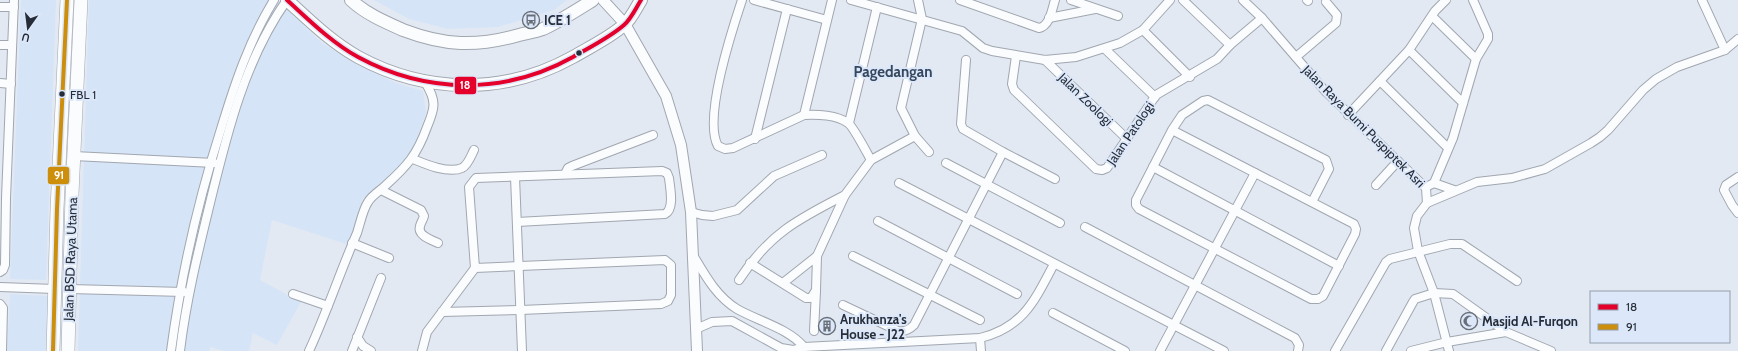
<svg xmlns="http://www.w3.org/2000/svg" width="1738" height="351" viewBox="0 0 1738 351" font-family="Cabin,sans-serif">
<rect width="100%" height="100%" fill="#e2e9f3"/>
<g fill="#d6e4f7">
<path d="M 21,0 L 56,0 L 46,280 L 10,279 Z"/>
<path d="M 89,0 L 277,0 L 322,43 L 358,65 L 396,83 L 423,91 L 426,113 L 414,146 L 404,162 L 381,186 L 363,198 L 349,245 L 272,220 L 260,280 L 301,302 L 277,345 L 253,333 L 249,351 L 224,351 L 211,347 L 209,351 L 78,351 Z"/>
<path d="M 374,0 L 567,0 L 554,10 L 498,27 L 448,29 L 409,19 Z"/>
<path d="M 10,294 L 49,296 L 46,351 L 7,351 Z"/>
</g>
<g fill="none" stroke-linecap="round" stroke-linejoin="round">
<g stroke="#a1a7b0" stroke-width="10">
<g id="minor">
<path d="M 742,0 C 732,30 703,119 718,146 L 725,149 L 733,148 L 804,115 C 817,114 837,115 848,123 C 853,126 867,153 871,160"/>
<path d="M 754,0 L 827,20"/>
<path d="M 851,0 L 962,31 L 983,48 L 992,51 L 1045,60 L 1076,57 L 1120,43 L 1143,30 L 1170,0"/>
<path d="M 918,0 L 922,19 L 901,108 L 915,136 L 929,152"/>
<path d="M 960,0 L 1039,28 C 1050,26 1052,9 1055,0"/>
<path d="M 1071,0 L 1118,16"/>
<path d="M 1183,0 L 1230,45"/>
<path d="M 1243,0 L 1262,18 L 1326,92 L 1426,188 L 1427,203"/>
<path d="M 1307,0 L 1308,1"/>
<path d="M 1702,0 L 1725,50"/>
<path d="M 0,7 L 14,7"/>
<path d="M 1432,16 L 1476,59"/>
<path d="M 1049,18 L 1095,9"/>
<path d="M 1143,30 L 1190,77"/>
<path d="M 0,45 L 12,45"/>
<path d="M 1105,49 L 1155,97"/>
<path d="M 1409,50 L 1463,103"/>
<path d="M 1016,56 L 1012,84 L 1014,90 L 1096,169 L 1102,170 L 1107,168 L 1156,95 L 1217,59 L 1230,45 L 1262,18"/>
<path d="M 1296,57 L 1336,23 L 1337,15 L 1326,2"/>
<path d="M 966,60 L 961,124 L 963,129 L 1003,152 L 1055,179"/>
<path d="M 1045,60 L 1127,139"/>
<path d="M 1380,81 L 1448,148"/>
<path d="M 0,83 L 11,84"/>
<path d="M 804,115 L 832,0"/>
<path d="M 1348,115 L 1409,50 L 1435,11 L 1446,0"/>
<path d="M 849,123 L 877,7"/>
<path d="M 1172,130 L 1354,224 L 1356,229 L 1355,234 L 1323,296 L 1318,299 L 1311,299 L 1139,209 L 1136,205 L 1136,200 L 1172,130 L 1182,115 L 1203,101 L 1208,100 L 1326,160 L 1329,169 L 1312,202"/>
<path d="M 755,139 L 787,9"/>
<path d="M 74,156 L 214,163"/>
<path d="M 413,159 C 425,164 448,174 462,168 C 468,165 471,156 474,150"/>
<path d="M 946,163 L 1060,223"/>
<path d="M 1153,167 L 1339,266"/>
<path d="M 565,174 L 568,168 L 572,166 L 653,135"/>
<path d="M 515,177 L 522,351"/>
<path d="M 1738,177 L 1726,185 L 1724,190 L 1732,205 L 1738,213"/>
<path d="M 899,183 L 1224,351"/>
<path d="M 1434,183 L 1453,138 L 1476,59 L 1488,39 L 1488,34 L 1473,0"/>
<path d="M 1376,185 L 1398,161"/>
<path d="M 1430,185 L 1434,183 L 1454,190"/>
<path d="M 381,190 L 421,210 L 424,216 C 423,220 421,222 420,226 C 417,236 432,240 438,243"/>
<path d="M 691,212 L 702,215 L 713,216 L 737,210 L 774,176 L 822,155"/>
<path d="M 878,221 L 1017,294"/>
<path d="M 1085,227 L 1295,338 L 1299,345 L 1298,351"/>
<path d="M 352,243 L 389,258"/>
<path d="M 693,255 C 705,275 716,296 737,309 C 758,321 788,328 804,347"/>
<path d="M 817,256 L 845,195 L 871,160 L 915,136"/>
<path d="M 853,256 L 980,320"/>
<path d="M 750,263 L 806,298 L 811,298 L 816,290 L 817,256 L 783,283"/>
<path d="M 0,272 L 3,270 L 5,265 L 6,198 L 14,0"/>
<path d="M 739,280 C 769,234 798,219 845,195"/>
<path d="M 0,287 L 55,289"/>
<path d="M 70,289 L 184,292"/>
<path d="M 293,294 L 328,306"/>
<path d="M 0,304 L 3,308 L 2,351"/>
<path d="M 843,305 L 898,331 C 905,332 909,330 914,325 L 1003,152"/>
<path d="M 442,312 L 521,310 L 661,304 L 668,301 L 671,295 L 671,265 L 665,260 L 475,268 L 469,187 L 476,178 L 662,171 L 667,173 L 669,178 C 670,188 675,209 665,214 L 517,222"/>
<path d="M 1053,313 L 1125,351"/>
<path d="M 696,329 L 712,322 L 732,321 L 781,348 L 793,350 L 804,347 L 980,338 C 1023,328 1035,300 1054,264"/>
<path d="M 814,331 L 816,291"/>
<path d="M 357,337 L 363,346 L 371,351"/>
<path d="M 980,338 L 981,351"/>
<path d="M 171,351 C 181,276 198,201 221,129 C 235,83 249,41 274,0"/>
<path d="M 180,351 C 186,301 198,252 210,203 C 227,133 245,59 287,0"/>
<path d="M 309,351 C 327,312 340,272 357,233 C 360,224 363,209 368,202 C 372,195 380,191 386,185 C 407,166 417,155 427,127 C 435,108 437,101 425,82"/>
<path d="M 352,351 L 381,278"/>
<path d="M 422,351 L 427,332 L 475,268"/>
<path d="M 1160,351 L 1255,173"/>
<path d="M 1335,351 L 1386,262 L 1390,259 L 1450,244 L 1462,244 L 1517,281"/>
<path d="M 1386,351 L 1413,302 L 1415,299 L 1434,293 L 1453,294 L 1506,332 L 1551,351"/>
<path d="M 1411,351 L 1447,342 L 1506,332"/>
<path d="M 1449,351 L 1434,293 L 1418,251 L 1414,228 L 1417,216 L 1427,203 L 1477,182 L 1512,178 L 1545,169 L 1591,143 L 1600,137 L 1608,130 L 1643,90 L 1656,79 L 1677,67 L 1725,50 L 1738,39"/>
</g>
</g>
<g stroke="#a1a7b0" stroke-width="12">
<path id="tertiary" d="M 603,0 L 625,24 L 666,96 L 681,145 L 691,212 L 697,351"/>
</g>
<g stroke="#a1a7b0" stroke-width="14">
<g id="secondary">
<path d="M 287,0 C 309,20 331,42 358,57 C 426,94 505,95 573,57 C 590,47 609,38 624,25 C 631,19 636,8 641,0"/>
<path d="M 351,0 C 366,14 385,22 403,30 C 445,46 476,47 519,35 C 527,33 535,32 543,29 C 560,21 577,10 593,0"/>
</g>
</g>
<g stroke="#a1a7b0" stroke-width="14">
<g id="primary">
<path d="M 53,351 L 57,209 L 67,0"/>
<path d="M 68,351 L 72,194 L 81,0"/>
</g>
</g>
<use href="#minor" stroke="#fbfcfd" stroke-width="8"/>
<use href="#tertiary" stroke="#fbfcfd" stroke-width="10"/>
<use href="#secondary" stroke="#fbfcfd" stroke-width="12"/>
<use href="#primary" stroke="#fbfcfd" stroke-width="13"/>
<g stroke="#dce8f9" stroke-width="7">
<path id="bus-1" d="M 287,0 C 309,20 331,42 358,57 C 426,94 505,95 573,57 C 590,47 609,38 624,25 C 631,19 636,8 641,0"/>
</g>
<g stroke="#dce8f9" stroke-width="7">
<path id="bus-2" d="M 53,351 L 57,209 L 67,0"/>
</g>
<use href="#bus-1" stroke="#e4002b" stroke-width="4"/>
<use href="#bus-2" stroke="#cd8e0b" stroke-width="4"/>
</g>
<defs>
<g id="bus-ring" transform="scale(0.9)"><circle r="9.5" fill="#dce8f9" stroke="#686f79" stroke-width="1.5"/><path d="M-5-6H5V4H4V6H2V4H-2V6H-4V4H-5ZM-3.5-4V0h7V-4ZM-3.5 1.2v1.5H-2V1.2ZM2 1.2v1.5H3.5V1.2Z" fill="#686f79"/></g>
<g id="mosque-ring" transform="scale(0.9)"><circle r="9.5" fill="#dce8f9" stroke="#686f79" stroke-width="1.5"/><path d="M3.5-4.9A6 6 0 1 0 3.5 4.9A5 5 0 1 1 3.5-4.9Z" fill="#686f79"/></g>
<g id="building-ring" transform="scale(0.9)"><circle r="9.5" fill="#dce8f9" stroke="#686f79" stroke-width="1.5"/><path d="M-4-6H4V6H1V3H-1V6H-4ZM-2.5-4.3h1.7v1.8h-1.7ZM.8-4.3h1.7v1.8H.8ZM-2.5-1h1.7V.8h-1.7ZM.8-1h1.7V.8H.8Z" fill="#686f79"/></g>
</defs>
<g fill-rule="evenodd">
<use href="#bus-ring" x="531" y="20"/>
<use href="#mosque-ring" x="1469" y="321"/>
<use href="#building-ring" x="827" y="326"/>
</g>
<g fill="#262d38" stroke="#dce8f9" stroke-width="1.5">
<circle cx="579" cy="53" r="3.5"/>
<circle cx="62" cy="94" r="3.5"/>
</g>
<g text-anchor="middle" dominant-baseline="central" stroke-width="4" stroke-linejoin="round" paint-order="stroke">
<g font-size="12" fill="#262d38" stroke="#dce8f9" text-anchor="start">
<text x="70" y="94">FBL 1</text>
</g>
<g font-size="13" font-weight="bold" fill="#262d38" stroke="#dce8f9" text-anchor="start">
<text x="544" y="20">ICE 1</text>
<text x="840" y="319">Arukhanza's<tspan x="840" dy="15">House - J22</tspan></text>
<text x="1482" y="321">Masjid Al-Furqon</text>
</g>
<g font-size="13" fill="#262d38" stroke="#dce8f9">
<text transform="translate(1086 99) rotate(44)">Jalan Zoologi</text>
<text transform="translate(1364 126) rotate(45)">Jalan Raya Bumi Puspiptek Asri</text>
<text transform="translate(1130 133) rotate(-56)">Jalan Patologi</text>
<text transform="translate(70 259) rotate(-88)">Jalan BSD Raya Utama</text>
</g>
<g font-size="15" font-weight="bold" fill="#36475e" stroke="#dce8f9">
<text x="893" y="72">Pagedangan</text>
</g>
</g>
<g stroke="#dce8f9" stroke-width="1.5">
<rect x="454" y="76" width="23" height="19" rx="4" fill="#e4002b"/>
<rect x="47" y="166" width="23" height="19" rx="4" fill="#cd8e0b"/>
</g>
<g font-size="11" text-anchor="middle" font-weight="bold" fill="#fff">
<text x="465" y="89">18</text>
<text x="59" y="179">91</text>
</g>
<rect x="1590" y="291" width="140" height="52" fill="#dce8f9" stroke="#939dac"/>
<rect x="1598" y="304" width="20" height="6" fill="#e4002b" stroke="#939dac"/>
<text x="1626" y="311" font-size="12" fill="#262d38">18</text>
<rect x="1598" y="324" width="20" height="6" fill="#cd8e0b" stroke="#939dac"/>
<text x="1626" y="331" font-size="12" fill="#262d38">91</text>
<g transform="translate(28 28) rotate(194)" stroke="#dce8f9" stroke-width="3" paint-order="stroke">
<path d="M0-3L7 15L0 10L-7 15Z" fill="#262d38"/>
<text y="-6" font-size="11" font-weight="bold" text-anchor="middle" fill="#262d38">U</text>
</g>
</svg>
